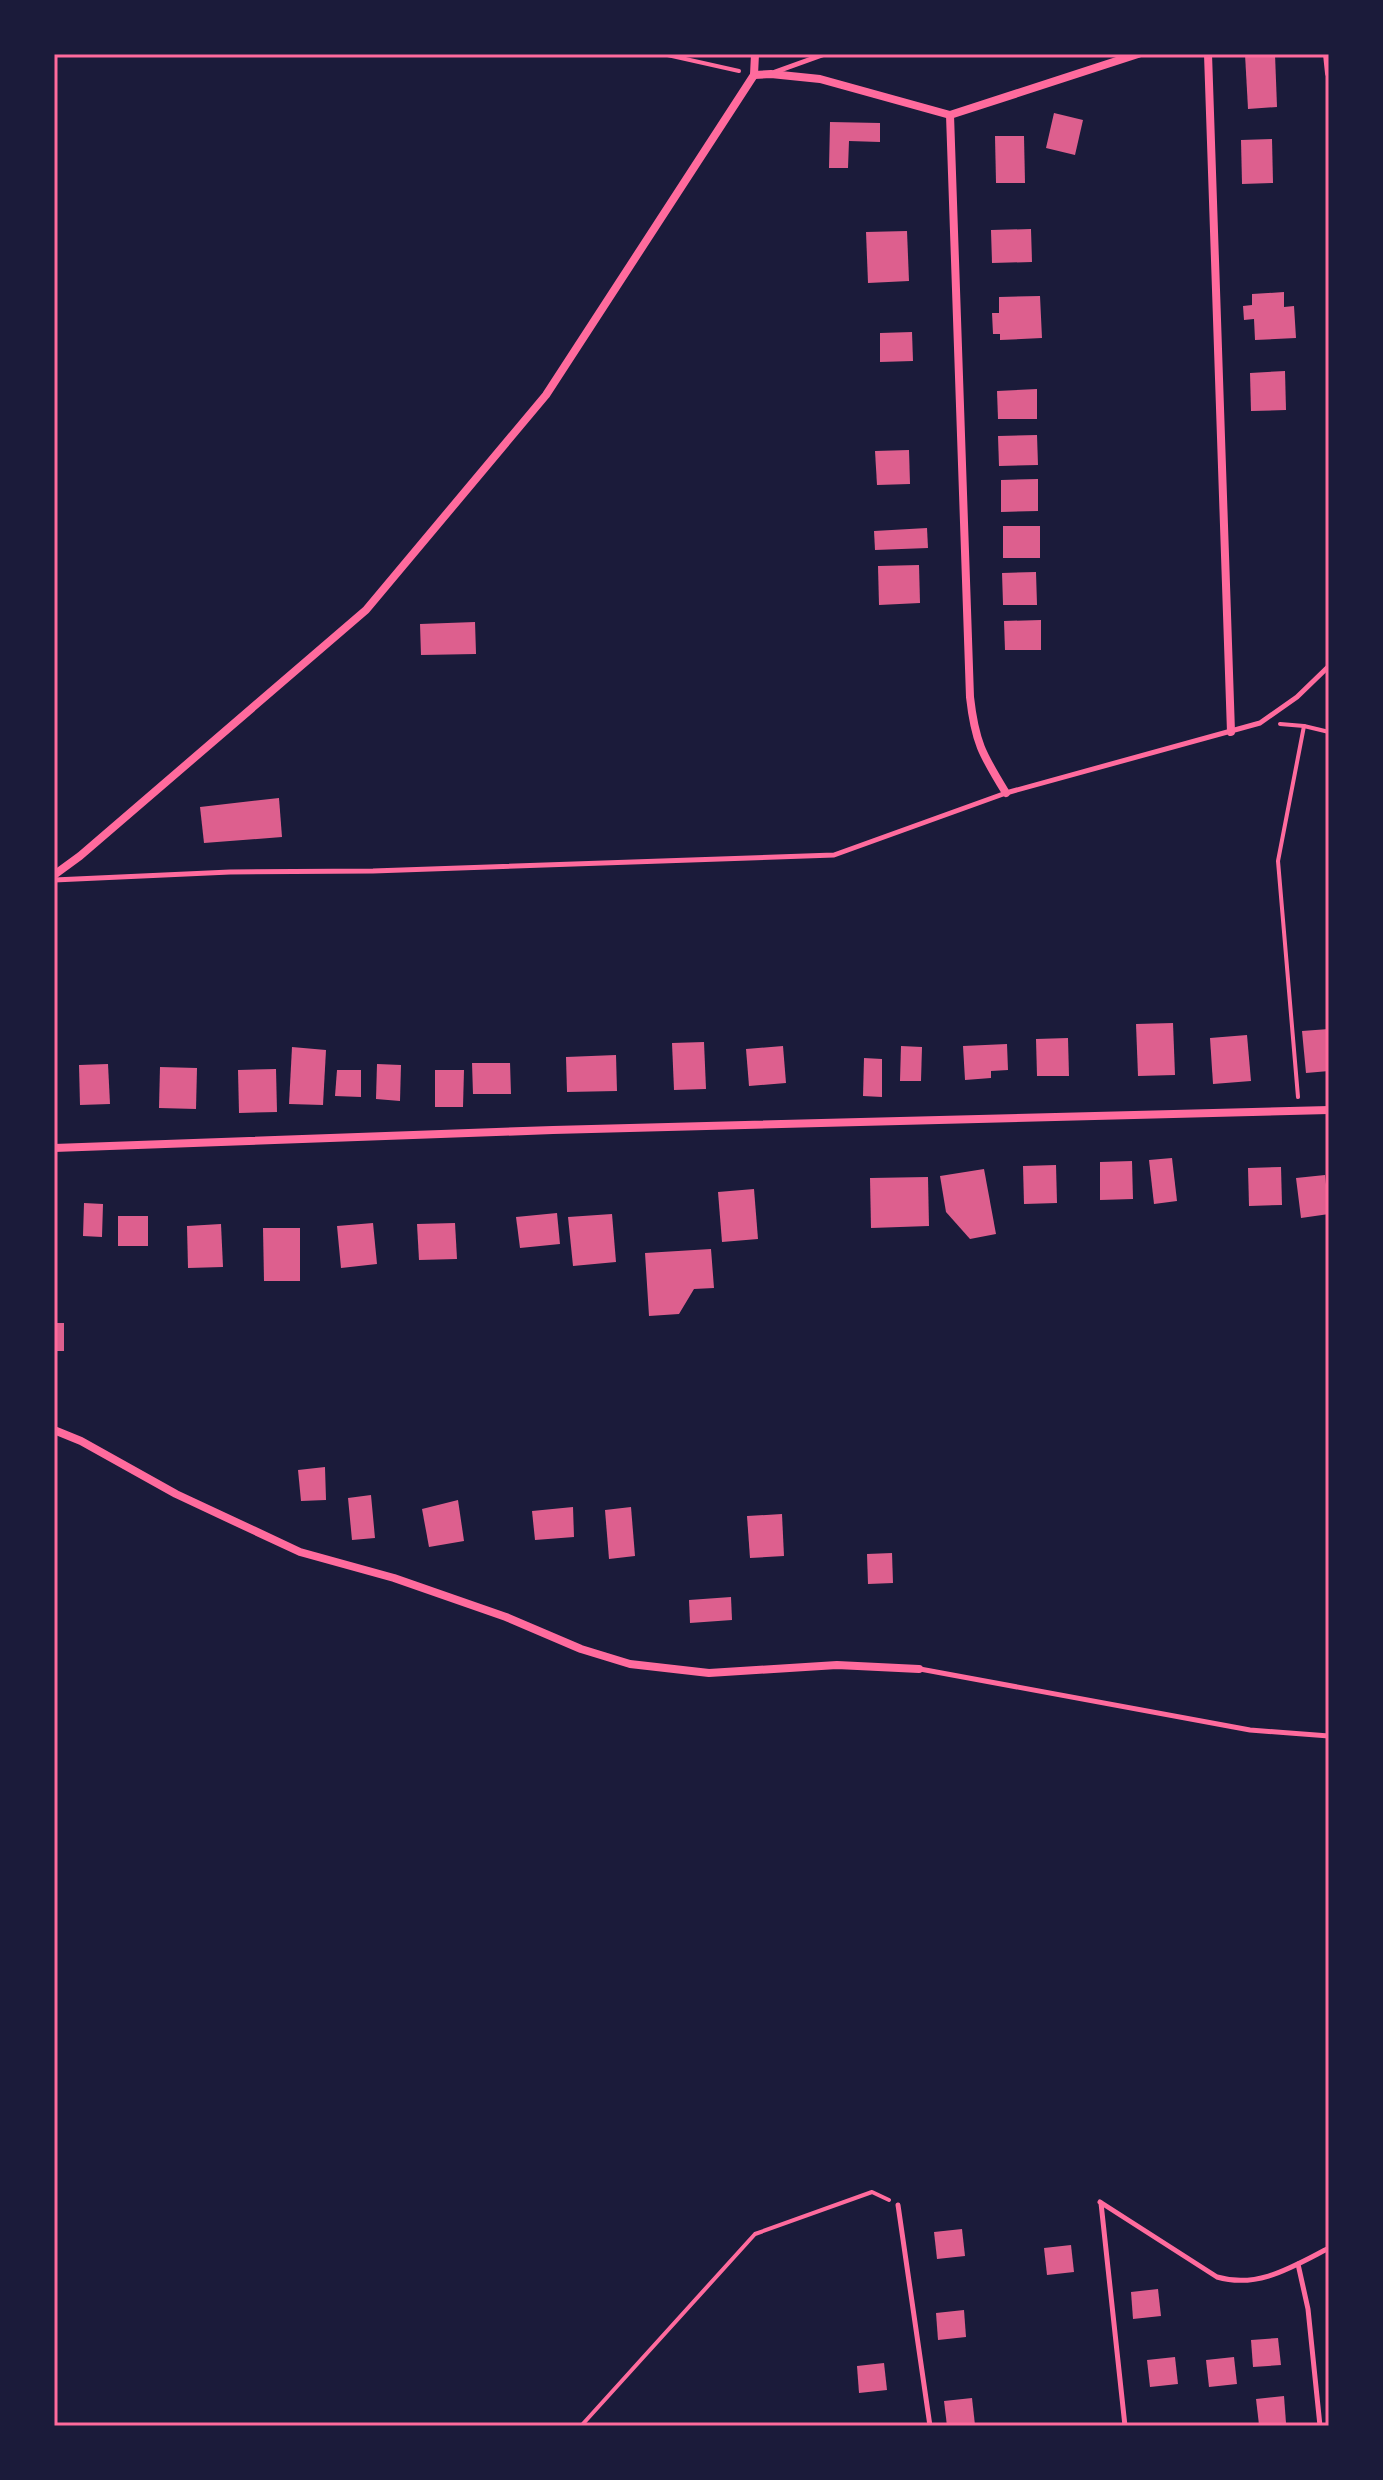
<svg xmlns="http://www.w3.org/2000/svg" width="1383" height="2480" viewBox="0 0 1383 2480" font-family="'Nunito Sans',sans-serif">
<rect width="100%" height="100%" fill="#1b1b3a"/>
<g fill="#dd5f8e">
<path d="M 1245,54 L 1275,54 L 1277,107 L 1248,109 Z"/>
<path d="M 1054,113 L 1083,120 L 1075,155 L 1046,148 Z"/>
<path d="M 830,122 L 880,123 L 880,142 L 849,141 L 848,168 L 829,168 Z"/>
<path d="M 995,136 L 1024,136 L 1025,183 L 996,183 Z"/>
<path d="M 1272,139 L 1273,183 L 1242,184 L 1241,140 Z"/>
<path d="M 1031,229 L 1032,262 L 992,263 L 991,230 Z"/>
<path d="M 907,231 L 909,281 L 868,283 L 866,232 Z"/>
<path d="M 1284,292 L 1284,307 L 1294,306 L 1296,338 L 1255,340 L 1254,319 L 1244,320 L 1243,306 L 1252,305 L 1252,294 Z"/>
<path d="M 1040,296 L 1042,338 L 1000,340 L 1000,334 L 993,334 L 992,313 L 999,313 L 999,297 Z"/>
<path d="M 912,332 L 913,361 L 880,362 L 880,333 Z"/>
<path d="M 1285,371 L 1286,410 L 1251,411 L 1250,373 Z"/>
<path d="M 1037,389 L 1037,419 L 998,419 L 997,391 Z"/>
<path d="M 1037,435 L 1038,465 L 999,466 L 998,436 Z"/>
<path d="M 909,450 L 910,484 L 877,485 L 875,451 Z"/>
<path d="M 1038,479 L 1038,511 L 1001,512 L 1001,480 Z"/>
<rect x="1003" y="526" width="37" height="32"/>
<path d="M 927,528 L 928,548 L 875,550 L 874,531 Z"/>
<path d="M 919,565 L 920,603 L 879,605 L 878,566 Z"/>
<path d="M 1036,572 L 1037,605 L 1003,605 L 1002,573 Z"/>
<path d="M 1041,620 L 1041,650 L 1005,650 L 1004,621 Z"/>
<path d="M 475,622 L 476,654 L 421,655 L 420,624 Z"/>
<path d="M 279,798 L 282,837 L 204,843 L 200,807 Z"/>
<path d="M 1173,1023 L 1175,1075 L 1138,1076 L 1136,1024 Z"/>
<path d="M 1329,1029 L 1329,1071 L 1306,1073 L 1302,1031 Z"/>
<path d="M 1247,1035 L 1251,1081 L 1213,1084 L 1210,1038 Z"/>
<path d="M 1068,1038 L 1069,1076 L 1037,1076 L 1036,1039 Z"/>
<path d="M 704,1042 L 706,1089 L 674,1090 L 672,1043 Z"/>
<path d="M 1007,1044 L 1008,1070 L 991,1071 L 991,1078 L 965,1080 L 963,1046 Z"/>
<path d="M 783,1046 L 786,1083 L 749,1086 L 746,1049 Z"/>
<path d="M 901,1046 L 922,1047 L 921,1081 L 900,1081 Z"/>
<path d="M 292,1047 L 326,1050 L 323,1105 L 289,1104 Z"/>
<path d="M 616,1055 L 617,1091 L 567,1092 L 566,1057 Z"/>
<path d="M 864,1058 L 882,1059 L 882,1097 L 863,1096 Z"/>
<path d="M 472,1063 L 510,1063 L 511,1094 L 473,1094 Z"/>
<path d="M 108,1064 L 110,1104 L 80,1105 L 79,1065 Z"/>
<path d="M 377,1064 L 401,1065 L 400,1101 L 376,1099 Z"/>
<path d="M 160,1067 L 197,1068 L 196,1109 L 159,1108 Z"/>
<path d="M 276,1069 L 277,1112 L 239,1113 L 238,1070 Z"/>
<path d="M 337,1070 L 361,1070 L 361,1097 L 335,1096 Z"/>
<path d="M 435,1070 L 464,1070 L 463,1107 L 435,1107 Z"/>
<path d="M 1172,1158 L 1177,1201 L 1154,1204 L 1149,1160 Z"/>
<path d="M 1132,1161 L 1133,1199 L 1100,1200 L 1100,1162 Z"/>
<path d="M 1056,1165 L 1057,1203 L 1024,1204 L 1023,1166 Z"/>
<path d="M 1281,1167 L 1282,1205 L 1249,1206 L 1248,1168 Z"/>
<path d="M 984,1169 L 996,1234 L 970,1239 L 946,1212 L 940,1176 Z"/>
<path d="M 1325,1175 L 1329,1214 L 1301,1218 L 1296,1178 Z"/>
<path d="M 928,1177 L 929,1226 L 871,1228 L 870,1178 Z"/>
<path d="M 754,1189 L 758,1239 L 722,1242 L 718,1192 Z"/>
<path d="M 84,1203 L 103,1204 L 102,1237 L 83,1236 Z"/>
<path d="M 557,1213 L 560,1244 L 520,1248 L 516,1217 Z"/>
<path d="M 612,1214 L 616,1262 L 573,1266 L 568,1217 Z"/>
<rect x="118" y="1216" width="30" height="30"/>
<path d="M 373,1223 L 377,1264 L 341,1268 L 337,1226 Z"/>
<path d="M 455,1223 L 457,1259 L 419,1260 L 417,1224 Z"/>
<path d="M 221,1224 L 223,1267 L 188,1268 L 187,1226 Z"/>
<path d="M 263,1228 L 300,1228 L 300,1281 L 264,1281 Z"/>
<path d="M 711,1249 L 714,1288 L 694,1289 L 679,1314 L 649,1316 L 645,1253 Z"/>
<rect x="54" y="1323" width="10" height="28"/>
<path d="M 325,1467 L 326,1500 L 301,1501 L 298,1470 Z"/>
<path d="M 371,1495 L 375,1538 L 352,1540 L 348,1498 Z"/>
<path d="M 458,1500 L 464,1541 L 429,1547 L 422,1509 Z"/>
<path d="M 573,1507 L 574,1537 L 535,1540 L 532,1511 Z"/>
<path d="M 631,1507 L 635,1556 L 609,1559 L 605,1510 Z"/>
<path d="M 782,1514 L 784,1556 L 750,1558 L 747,1516 Z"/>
<path d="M 892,1553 L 893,1583 L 868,1584 L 867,1554 Z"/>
<path d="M 731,1597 L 732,1620 L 690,1623 L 689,1600 Z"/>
<path d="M 962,2229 L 965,2256 L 937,2259 L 934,2232 Z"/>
<path d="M 1071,2245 L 1074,2272 L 1047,2275 L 1044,2248 Z"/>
<path d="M 1158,2289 L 1161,2316 L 1133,2319 L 1131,2292 Z"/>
<path d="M 964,2310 L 966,2337 L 938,2340 L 936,2313 Z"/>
<path d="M 1278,2338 L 1281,2365 L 1253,2367 L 1251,2340 Z"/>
<path d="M 1175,2357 L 1178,2384 L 1150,2387 L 1147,2360 Z"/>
<path d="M 1234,2357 L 1237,2384 L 1209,2387 L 1206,2360 Z"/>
<path d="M 884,2363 L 887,2390 L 859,2393 L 857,2366 Z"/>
<path d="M 1284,2396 L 1286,2423 L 1259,2425 L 1256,2399 Z"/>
<path d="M 972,2398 L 975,2425 L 947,2426 L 944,2401 Z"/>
</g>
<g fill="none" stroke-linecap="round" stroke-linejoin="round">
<g stroke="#ff6b9d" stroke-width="4">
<path d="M 663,54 L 739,71"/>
<path d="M 1280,724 L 1304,726 L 1329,732"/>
<path d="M 1298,1097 L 1278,861 L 1304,726"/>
<path d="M 581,2426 L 755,2234 L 872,2192 L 889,2200"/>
</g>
<g stroke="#ff6b9d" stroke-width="5">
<path d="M 775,72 L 825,54"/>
<path d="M 54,880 L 230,872 L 373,871 L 834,855 L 1006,793 L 1260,723 L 1297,697 L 1329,666"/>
<path d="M 920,1669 L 1250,1730 L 1329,1736"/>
<path d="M 1100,2202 L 1217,2277 C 1258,2289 1292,2267 1329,2248"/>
<path d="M 1101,2203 L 1125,2426"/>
<path d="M 898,2205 L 930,2426"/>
<path d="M 1298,2264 L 1308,2309 L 1320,2426"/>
</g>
<g stroke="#ff6b9d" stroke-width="8">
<path d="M 1208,54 L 1231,732"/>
<path d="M 1327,54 L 1329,73"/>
<path d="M 754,75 L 771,74 L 820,79 L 950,115 L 1138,54"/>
<path d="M 950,115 L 970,697 C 975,742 982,754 1006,793"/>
<path d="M 54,875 L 80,856 L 366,610 L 546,395 L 754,75 L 755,54"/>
<path d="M 54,1148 L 553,1130 L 1329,1110"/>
<path d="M 54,1430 L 81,1441 L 176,1494 L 300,1552 L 394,1578 L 506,1617 L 581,1649 L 630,1664 L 709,1673 L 837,1665 L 919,1669"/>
</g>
</g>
<rect width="1383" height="2480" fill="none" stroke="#1b1b3a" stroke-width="112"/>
<rect x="56" y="56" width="1271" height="2368" fill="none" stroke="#ff6b9d" stroke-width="3"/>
</svg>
